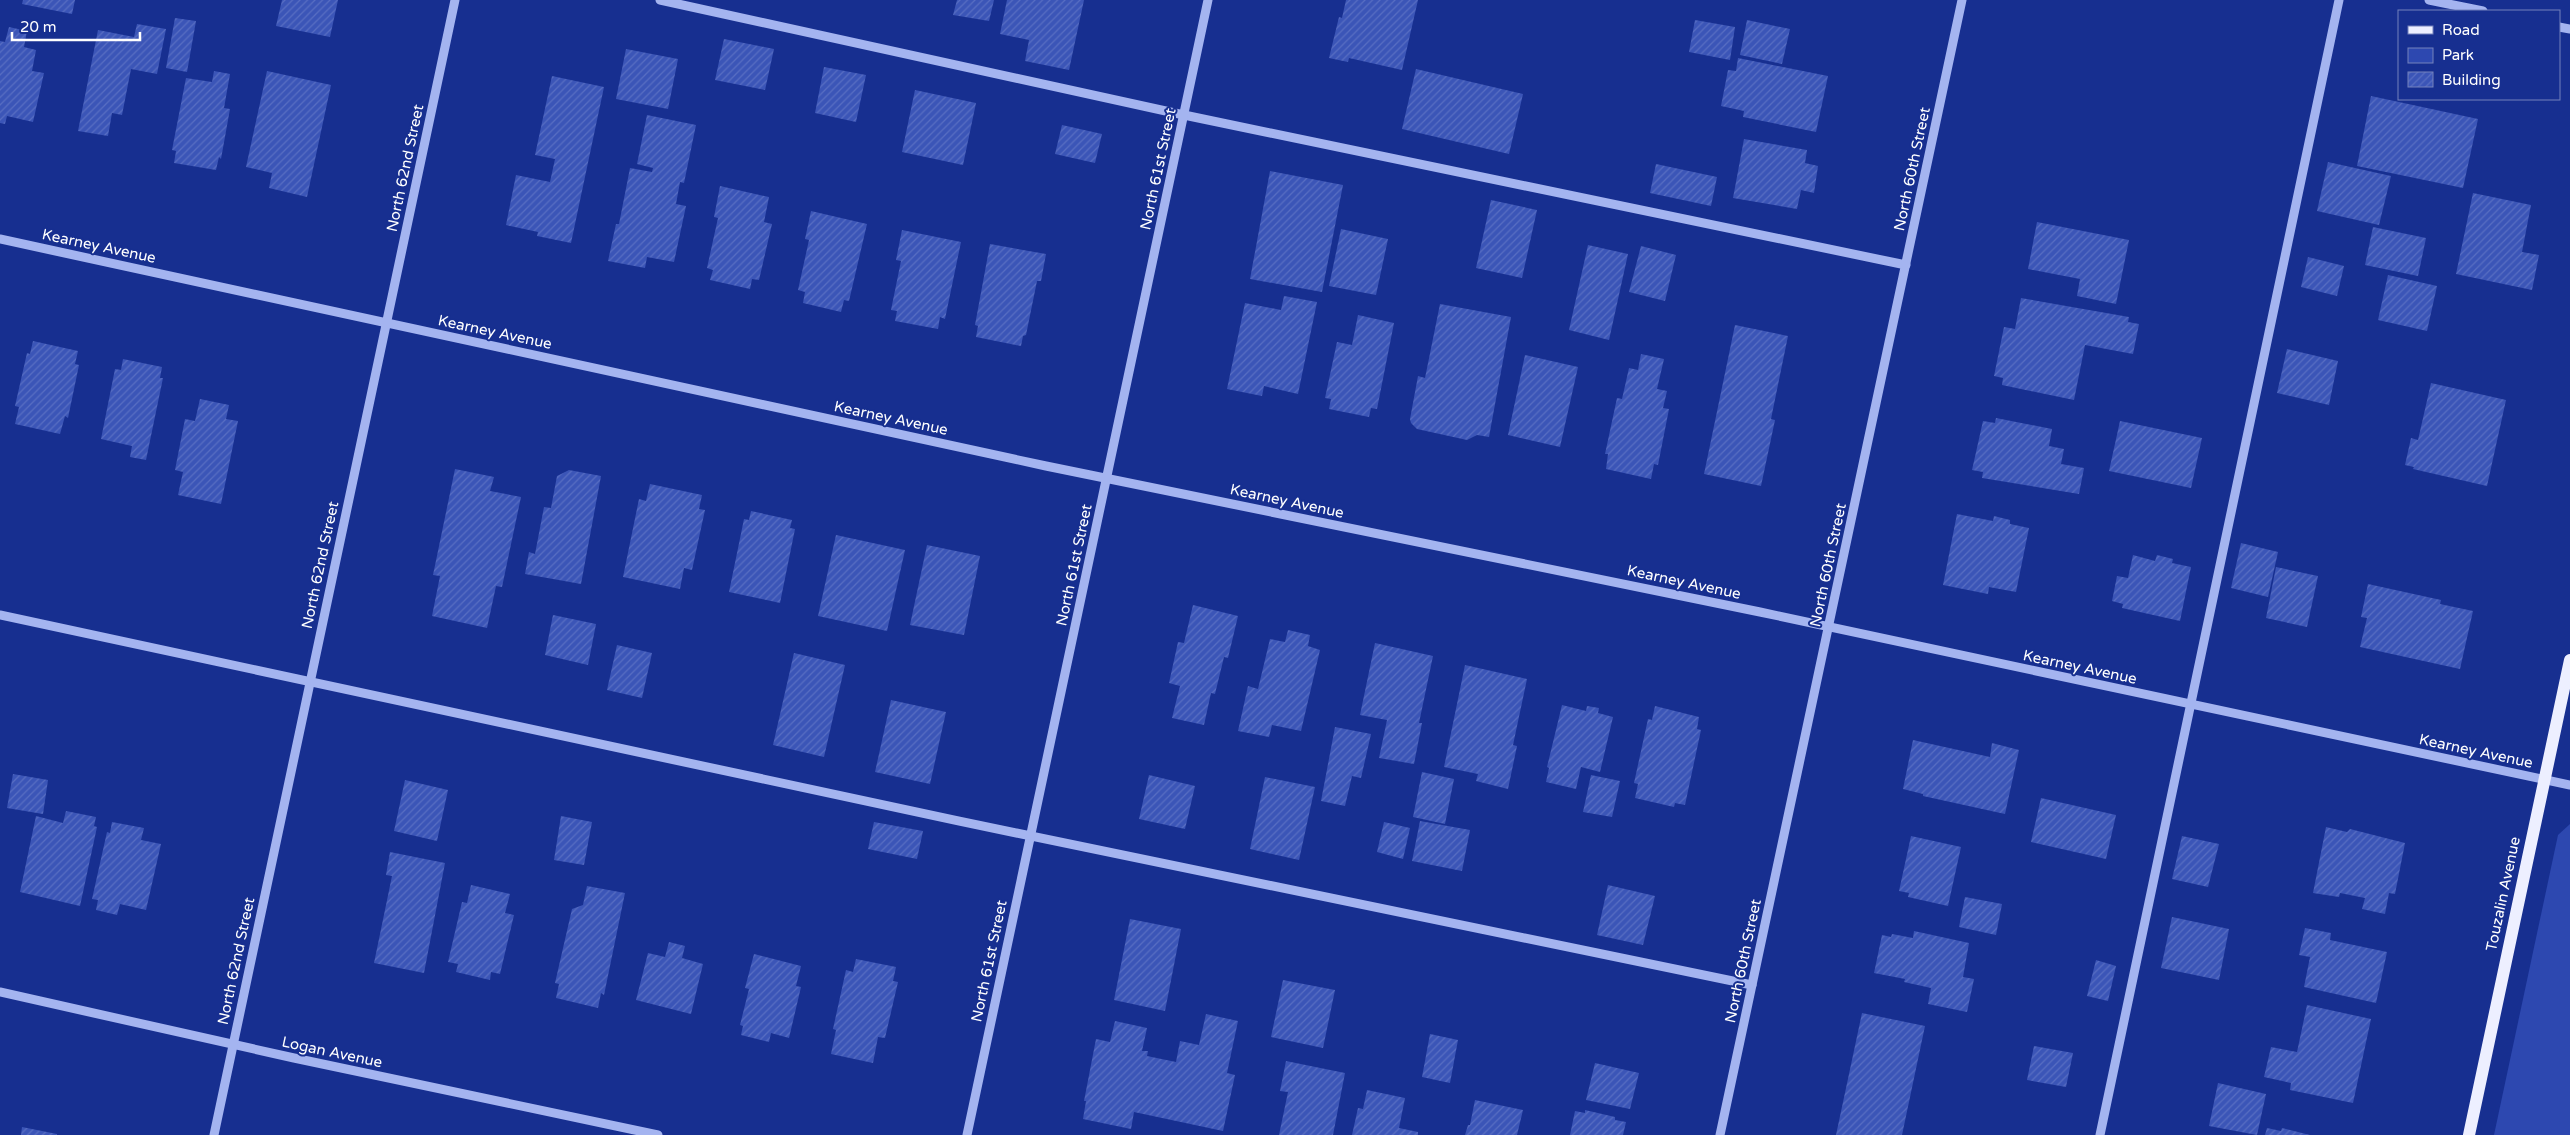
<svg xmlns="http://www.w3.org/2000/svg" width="2570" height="1135" viewBox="0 0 2570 1135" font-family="'Varela Round',sans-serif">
<defs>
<pattern id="building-hatch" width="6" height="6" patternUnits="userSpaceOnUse" patternTransform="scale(1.25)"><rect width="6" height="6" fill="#3b55b7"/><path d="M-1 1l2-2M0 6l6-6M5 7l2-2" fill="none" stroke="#586ec2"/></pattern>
</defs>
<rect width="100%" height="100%" fill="#172f90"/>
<path fill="#2d48b0" d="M 2570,824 L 2570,1135 L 2494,1135 L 2558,835 Z"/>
<g fill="url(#building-hatch)">
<path d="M 23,0 L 75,0 L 72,14 L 22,4 Z"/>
<path d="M 282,0 L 338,0 L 330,37 L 276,26 Z"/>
<path d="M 957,0 L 994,0 L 989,21 L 953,15 Z"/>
<path d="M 1007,0 L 1084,0 L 1069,70 L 1025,61 L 1029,40 L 1000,34 Z"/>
<path d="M 1346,0 L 1418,0 L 1402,70 L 1349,58 L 1348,62 L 1329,58 L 1339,17 L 1342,18 Z"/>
<path d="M 175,18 L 196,21 L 187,72 L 166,68 Z"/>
<path d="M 1695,20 L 1735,27 L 1730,60 L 1689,52 Z"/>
<path d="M 1747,20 L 1790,29 L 1782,64 L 1740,55 Z"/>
<path d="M 137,24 L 166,29 L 157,74 L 131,69 L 122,115 L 112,113 L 108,136 L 78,131 L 98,30 L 134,37 Z"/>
<path d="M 9,27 L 27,31 L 24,47 L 36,50 L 32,71 L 44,73 L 33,122 L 7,116 L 5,124 L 0,123 L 0,41 L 5,42 Z"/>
<path d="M 724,39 L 774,49 L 765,90 L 715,80 Z"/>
<path d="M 626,49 L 678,59 L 668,109 L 616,99 Z"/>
<path d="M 1738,58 L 1828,76 L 1816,132 L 1743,117 L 1744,111 L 1721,106 L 1728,70 L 1736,71 Z"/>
<path d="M 824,67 L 866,75 L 856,122 L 815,113 Z"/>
<path d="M 1416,69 L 1523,94 L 1509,154 L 1402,129 Z"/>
<path d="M 214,71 L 230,74 L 224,108 L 230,109 L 221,159 L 219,157 L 216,170 L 174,163 L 176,151 L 172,150 L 186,78 L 212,82 Z"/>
<path d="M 267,71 L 331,85 L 307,197 L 269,188 L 272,173 L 246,167 Z"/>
<path d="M 552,76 L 604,87 L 571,243 L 537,236 L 538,232 L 506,225 L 516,175 L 550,182 L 555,159 L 535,155 Z"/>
<path d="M 915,90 L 976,103 L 963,165 L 902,152 Z"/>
<path d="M 2371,96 L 2478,119 L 2463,188 L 2357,166 Z"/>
<path d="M 647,115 L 696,125 L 684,183 L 680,182 L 676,204 L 686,206 L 674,262 L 647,257 L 645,268 L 608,261 L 616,224 L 619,224 L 630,168 L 652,172 L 653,168 L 637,164 Z"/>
<path d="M 1062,125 L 1102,134 L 1095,163 L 1055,154 Z"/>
<path d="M 1744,139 L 1807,150 L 1805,163 L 1818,166 L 1814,193 L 1801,190 L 1797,209 L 1733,198 Z"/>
<path d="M 2328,162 L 2391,176 L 2379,225 L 2317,211 Z"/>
<path d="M 1656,164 L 1717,177 L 1711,206 L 1650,193 Z"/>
<path d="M 1270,171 L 1343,185 L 1322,292 L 1250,279 Z"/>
<path d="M 720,186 L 769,197 L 764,222 L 772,224 L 759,280 L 752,279 L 750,289 L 710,280 L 713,270 L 707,268 L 718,218 L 714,217 Z"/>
<path d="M 2473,193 L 2531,205 L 2522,252 L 2539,255 L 2532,290 L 2456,274 Z"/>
<path d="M 1491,200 L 1537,210 L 1522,278 L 1476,268 Z"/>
<path d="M 811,211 L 867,224 L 849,301 L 844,300 L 841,312 L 803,303 L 805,292 L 798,290 L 809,240 L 805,239 Z"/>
<path d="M 2037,222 L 2129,240 L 2116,304 L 2077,296 L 2080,279 L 2028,269 Z"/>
<path d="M 2373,227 L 2426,238 L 2418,276 L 2365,265 Z"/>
<path d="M 1341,229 L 1388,239 L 1376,295 L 1329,286 Z"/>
<path d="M 902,230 L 961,242 L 945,319 L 940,317 L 938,329 L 895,321 L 897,311 L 891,310 L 901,261 L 896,260 Z"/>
<path d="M 990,244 L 1046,254 L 1041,281 L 1037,281 L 1026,335 L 1023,336 L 1021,346 L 976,337 L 978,326 L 975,325 Z"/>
<path d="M 1588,245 L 1628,254 L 1609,340 L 1569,330 Z"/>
<path d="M 1641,246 L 1676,255 L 1665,301 L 1629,292 Z"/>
<path d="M 2308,257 L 2344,266 L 2337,296 L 2301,287 Z"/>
<path d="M 2388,275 L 2437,286 L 2427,331 L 2378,320 Z"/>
<path d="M 1284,296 L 1317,302 L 1298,394 L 1264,386 L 1262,396 L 1227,389 L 1245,303 L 1281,310 Z"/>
<path d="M 2021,298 L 2129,317 L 2128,322 L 2139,324 L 2133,354 L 2085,345 L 2074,400 L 2002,385 L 2003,378 L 1994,376 L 2004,327 L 2015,329 Z"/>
<path d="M 1440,304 L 1511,317 L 1489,437 L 1477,435 L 1467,440 L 1417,429 L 1411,423 L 1410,419 L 1418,376 L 1425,378 Z"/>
<path d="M 1358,315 L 1394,323 L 1377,409 L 1371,408 L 1369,417 L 1329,409 L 1331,399 L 1325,398 L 1337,342 L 1352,345 Z"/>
<path d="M 1735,325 L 1788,336 L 1771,419 L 1775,420 L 1761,486 L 1704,474 Z"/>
<path d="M 33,341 L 78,351 L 75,364 L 79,365 L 68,418 L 65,416 L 60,434 L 15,424 L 19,407 L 15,406 L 27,353 L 30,354 Z"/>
<path d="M 2287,349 L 2338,361 L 2329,405 L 2277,393 Z"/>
<path d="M 1641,354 L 1664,359 L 1657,389 L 1667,391 L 1663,408 L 1669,409 L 1658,465 L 1654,464 L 1651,479 L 1606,469 L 1608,454 L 1605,454 L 1617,398 L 1622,399 L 1629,368 L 1638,370 Z"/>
<path d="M 1525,355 L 1578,367 L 1560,447 L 1508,435 Z"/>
<path d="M 123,359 L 162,367 L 160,378 L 163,378 L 146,460 L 130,457 L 132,446 L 101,439 L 115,369 L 121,370 Z"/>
<path d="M 2431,383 L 2506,400 L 2487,486 L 2413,469 L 2414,467 L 2405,465 L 2411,438 L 2418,440 Z"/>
<path d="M 200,399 L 229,405 L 226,419 L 238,421 L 221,504 L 178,495 L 183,472 L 175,470 L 185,419 L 195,421 Z"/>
<path d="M 1996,418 L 2052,429 L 2049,446 L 2064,449 L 2061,464 L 2084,468 L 2079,494 L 1982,478 L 1983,472 L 1972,470 L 1983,421 L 1995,423 Z"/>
<path d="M 2120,421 L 2202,438 L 2191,488 L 2109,471 Z"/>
<path d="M 455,469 L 494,477 L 490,491 L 521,497 L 502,587 L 496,586 L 487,628 L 432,616 L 440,576 L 433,575 Z"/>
<path d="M 569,470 L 601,476 L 581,584 L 525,574 L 529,552 L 535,554 L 544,507 L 551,508 L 557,476 Z"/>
<path d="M 650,484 L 702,495 L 699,509 L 705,510 L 692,570 L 684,568 L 680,589 L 623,577 L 639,499 L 646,501 Z"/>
<path d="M 751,511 L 792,520 L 790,528 L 795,529 L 780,603 L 729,592 L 744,519 L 749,520 Z"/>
<path d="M 1957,514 L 1993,521 L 1994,516 L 2010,520 L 2010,524 L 2029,528 L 2016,592 L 1989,587 L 1988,594 L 1943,585 Z"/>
<path d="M 836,535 L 905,550 L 887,631 L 818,616 Z"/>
<path d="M 2241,543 L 2278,552 L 2268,597 L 2231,588 Z"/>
<path d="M 927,545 L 980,556 L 964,635 L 910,625 Z"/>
<path d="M 2133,555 L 2155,561 L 2157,555 L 2173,559 L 2172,563 L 2191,567 L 2180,621 L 2122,608 L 2123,604 L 2112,601 L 2117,576 L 2128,578 Z"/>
<path d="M 2276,567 L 2318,576 L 2307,627 L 2266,618 Z"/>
<path d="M 2368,584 L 2441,600 L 2440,604 L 2473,611 L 2460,669 L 2360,647 L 2367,618 L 2361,617 Z"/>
<path d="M 1193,605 L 1238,616 L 1228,658 L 1224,657 L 1215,694 L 1211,693 L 1204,725 L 1172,718 L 1180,686 L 1169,683 L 1178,642 L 1184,643 Z"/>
<path d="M 553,615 L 596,624 L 588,665 L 545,655 Z"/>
<path d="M 1288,630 L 1310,635 L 1308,646 L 1320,650 L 1301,731 L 1272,725 L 1269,737 L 1238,731 L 1248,686 L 1258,689 L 1270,639 L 1285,642 Z"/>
<path d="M 1375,643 L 1433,656 L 1419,723 L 1422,723 L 1414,764 L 1379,758 L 1387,720 L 1360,715 Z"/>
<path d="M 617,645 L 652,653 L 642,698 L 607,690 Z"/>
<path d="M 794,653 L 845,665 L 824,757 L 773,745 Z"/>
<path d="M 1465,665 L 1527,679 L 1513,745 L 1517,746 L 1508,789 L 1476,781 L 1478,774 L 1444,767 Z"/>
<path d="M 891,700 L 946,712 L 930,784 L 875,772 Z"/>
<path d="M 1562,705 L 1586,711 L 1587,706 L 1599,708 L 1598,713 L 1613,717 L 1600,772 L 1581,767 L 1576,789 L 1546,782 L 1549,768 L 1547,767 Z"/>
<path d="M 1655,706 L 1699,717 L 1697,729 L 1701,730 L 1685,805 L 1675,803 L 1674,807 L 1635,798 L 1638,784 L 1634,783 L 1648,719 L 1652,720 Z"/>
<path d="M 1335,727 L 1371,734 L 1361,778 L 1352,776 L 1345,806 L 1321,801 Z"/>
<path d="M 1913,740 L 1990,757 L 1992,743 L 2019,750 L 2005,814 L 1923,796 L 1923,794 L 1903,789 Z"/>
<path d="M 1422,772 L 1454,779 L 1445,824 L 1413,817 Z"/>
<path d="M 13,774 L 48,780 L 43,814 L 7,808 Z"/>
<path d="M 1149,775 L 1195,786 L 1185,829 L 1139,819 Z"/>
<path d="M 1591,775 L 1620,781 L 1612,817 L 1583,812 Z"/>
<path d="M 1265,777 L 1315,787 L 1299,860 L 1250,849 Z"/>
<path d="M 405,780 L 448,790 L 437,841 L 394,831 Z"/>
<path d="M 2041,798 L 2116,815 L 2106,859 L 2031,842 Z"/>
<path d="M 66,811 L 96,817 L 94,826 L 97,827 L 80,906 L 20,892 L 36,816 L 63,823 Z"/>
<path d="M 561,816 L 592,822 L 584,865 L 554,860 Z"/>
<path d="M 1420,821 L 1470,830 L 1462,871 L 1412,861 Z"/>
<path d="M 112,822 L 144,828 L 141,840 L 161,844 L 146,910 L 120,904 L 117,915 L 96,910 L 98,900 L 92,899 L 107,832 L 110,833 Z"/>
<path d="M 874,822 L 923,831 L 917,859 L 868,849 Z"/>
<path d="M 1384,822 L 1410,828 L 1403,859 L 1377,852 Z"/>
<path d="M 2326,827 L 2347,832 L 2350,829 L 2405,843 L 2395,894 L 2389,893 L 2385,914 L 2362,909 L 2365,898 L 2340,893 L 2339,897 L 2313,893 Z"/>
<path d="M 1911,836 L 1961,847 L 1948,906 L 1908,897 L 1909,893 L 1899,891 Z"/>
<path d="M 2182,836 L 2219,844 L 2208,887 L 2172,879 Z"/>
<path d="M 390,852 L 445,863 L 424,973 L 374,963 L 392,876 L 386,875 Z"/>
<path d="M 471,885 L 510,894 L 505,913 L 514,915 L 500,974 L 491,972 L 490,980 L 456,972 L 458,964 L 448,962 L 462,902 L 467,903 Z"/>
<path d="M 1608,885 L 1655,896 L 1643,945 L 1597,935 Z"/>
<path d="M 587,886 L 625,893 L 604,995 L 601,993 L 598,1008 L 556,998 L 559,984 L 555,983 L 572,909 L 583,905 Z"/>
<path d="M 1965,897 L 2002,904 L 1996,935 L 1959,927 Z"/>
<path d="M 2172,917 L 2229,929 L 2219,980 L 2161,968 Z"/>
<path d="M 1130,919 L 1181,929 L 1165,1011 L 1114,1000 Z"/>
<path d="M 2305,928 L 2331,933 L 2330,940 L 2387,952 L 2376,1003 L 2304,987 L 2310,957 L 2299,955 Z"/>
<path d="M 1914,931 L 1969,943 L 1963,977 L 1974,979 L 1967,1012 L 1928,1004 L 1931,988 L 1904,982 L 1905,979 L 1874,973 L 1882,935 L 1891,937 L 1892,934 L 1913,938 Z"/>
<path d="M 669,942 L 685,946 L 682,958 L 703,964 L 691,1014 L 636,1000 L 648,953 L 665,957 Z"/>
<path d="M 754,954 L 801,966 L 796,986 L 801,987 L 789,1038 L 771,1033 L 769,1042 L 741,1035 L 743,1026 L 740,1025 L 749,989 L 745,988 Z"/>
<path d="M 856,959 L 896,967 L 893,981 L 898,982 L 885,1038 L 878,1037 L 873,1063 L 831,1054 L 836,1030 L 833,1029 L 846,970 L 853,972 Z"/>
<path d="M 2096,960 L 2116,966 L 2108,1001 L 2087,996 Z"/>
<path d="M 1283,980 L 1335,990 L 1323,1048 L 1271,1037 Z"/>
<path d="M 2307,1005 L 2371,1019 L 2353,1103 L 2290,1090 L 2291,1083 L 2264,1077 L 2271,1047 L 2297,1052 Z"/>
<path d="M 1862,1013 L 1925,1026 L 1902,1135 L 1836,1135 Z"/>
<path d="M 1206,1014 L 1238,1021 L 1227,1073 L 1235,1075 L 1223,1131 L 1134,1112 L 1131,1129 L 1083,1119 L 1086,1101 L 1084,1101 L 1096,1039 L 1110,1042 L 1115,1021 L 1147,1028 L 1142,1051 L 1148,1051 L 1147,1056 L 1176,1062 L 1180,1041 L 1199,1045 Z"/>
<path d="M 1430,1034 L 1458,1040 L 1450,1083 L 1422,1077 Z"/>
<path d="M 2034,1046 L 2073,1053 L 2066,1087 L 2027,1080 Z"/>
<path d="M 1286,1061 L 1345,1073 L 1333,1135 L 1279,1135 L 1288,1092 L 1280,1091 Z"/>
<path d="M 1595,1063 L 1639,1073 L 1630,1109 L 1586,1100 Z"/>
<path d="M 2218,1083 L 2266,1094 L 2257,1135 L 2209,1126 Z"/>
<path d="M 1367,1090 L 1405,1098 L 1399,1128 L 1418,1132 L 1418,1135 L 1352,1135 L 1358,1108 L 1363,1109 Z"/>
<path d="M 1475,1100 L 1523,1110 L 1517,1135 L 1465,1135 L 1468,1125 L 1470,1125 Z"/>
<path d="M 1585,1110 L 1615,1117 L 1615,1120 L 1626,1122 L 1623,1135 L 1570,1135 L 1575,1111 L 1585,1113 Z"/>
<path d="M 22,1127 L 57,1134 L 57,1135 L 21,1135 Z"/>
<path d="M 2267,1128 L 2281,1131 L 2282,1128 L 2310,1135 L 2265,1135 Z"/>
</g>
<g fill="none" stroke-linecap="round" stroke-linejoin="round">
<g stroke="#a4b4f0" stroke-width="9">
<path d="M 660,0 L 1184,115 L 1906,265"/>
<path d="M 2429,0 L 2483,11"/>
<path d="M 2559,27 L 2570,29"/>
<path d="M 0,239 L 1046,466 L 1760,612 L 2570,785"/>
<path d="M 0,615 C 583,742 1167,867 1752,985"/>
<path d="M 0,992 L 294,1058 L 658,1135"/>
<path d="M 214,1135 L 455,0"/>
<path d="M 967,1135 L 1208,0"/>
<path d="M 1720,1135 L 1962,0"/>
<path d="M 2100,1135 L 2339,0"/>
</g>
<path stroke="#edefff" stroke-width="12" d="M 2469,1135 L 2570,660"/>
</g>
<g text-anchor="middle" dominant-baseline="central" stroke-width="4" stroke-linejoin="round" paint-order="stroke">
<g font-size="15" fill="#fff" stroke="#172f90">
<text transform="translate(405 168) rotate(-78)">North 62nd Street</text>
<text transform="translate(1158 169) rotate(-78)">North 61st Street</text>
<text transform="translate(1912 169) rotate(-78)">North 60th Street</text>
<text transform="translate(99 246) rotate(12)">Kearney Avenue</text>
<text transform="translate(495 332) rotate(12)">Kearney Avenue</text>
<text transform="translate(891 418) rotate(12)">Kearney Avenue</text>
<text transform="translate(1287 501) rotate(12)">Kearney Avenue</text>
<text transform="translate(320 565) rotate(-78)">North 62nd Street</text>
<text transform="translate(1074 565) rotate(-78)">North 61st Street</text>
<text transform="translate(1828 565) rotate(-78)">North 60th Street</text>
<text transform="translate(1684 582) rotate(12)">Kearney Avenue</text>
<text transform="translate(2080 667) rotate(12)">Kearney Avenue</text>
<text transform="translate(2476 751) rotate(12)">Kearney Avenue</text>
<text transform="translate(2503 894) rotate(-78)">Touzalin Avenue</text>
<text transform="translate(236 961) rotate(-78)">North 62nd Street</text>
<text transform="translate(989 961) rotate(-78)">North 61st Street</text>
<text transform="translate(1743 961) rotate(-78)">North 60th Street</text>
<text transform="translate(332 1052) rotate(12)">Logan Avenue</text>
</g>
</g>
<rect x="2398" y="10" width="162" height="90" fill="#172f90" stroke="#7482bc"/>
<rect x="2408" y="26" width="25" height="8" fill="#edefff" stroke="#7482bc"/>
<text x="2442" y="35" font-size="15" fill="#ffffff">Road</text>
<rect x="2408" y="48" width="25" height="15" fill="#2d48b0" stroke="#7482bc"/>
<text x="2442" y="60" font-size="15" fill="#ffffff">Park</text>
<rect x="2408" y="72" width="25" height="15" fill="url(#building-hatch)" stroke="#7482bc"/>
<text x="2442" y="85" font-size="15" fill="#ffffff">Building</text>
<path d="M12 32v8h128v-8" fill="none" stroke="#ffffff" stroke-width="2.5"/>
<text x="20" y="32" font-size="15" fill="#ffffff" stroke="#172f90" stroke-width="4" paint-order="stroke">20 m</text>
</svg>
